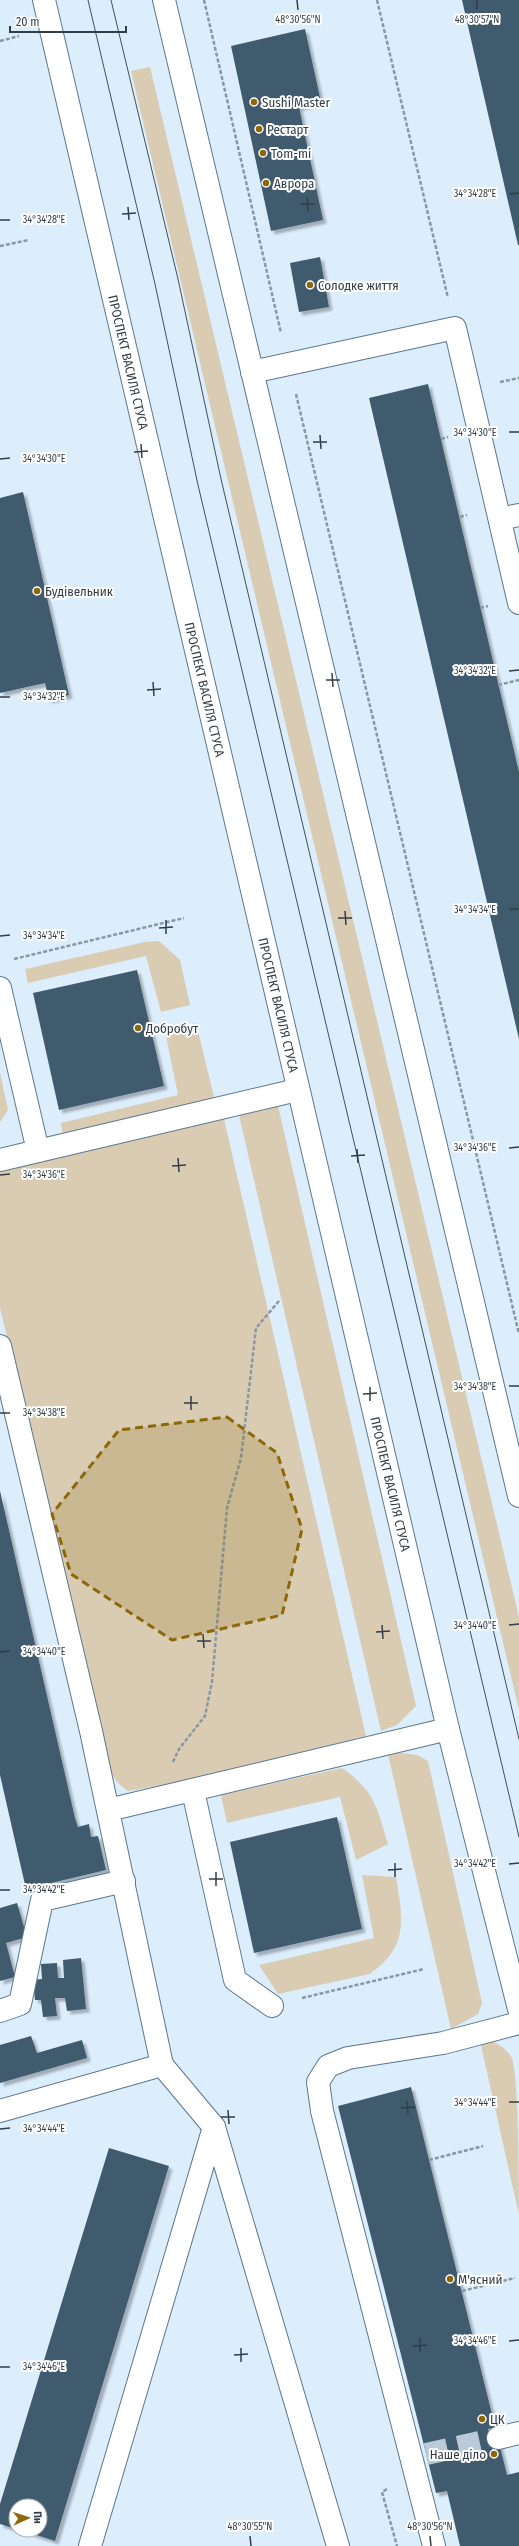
<svg xmlns="http://www.w3.org/2000/svg" width="519" height="2546" viewBox="0 0 519 2546" font-family="'Fira Sans Condensed',sans-serif">
<defs>
<filter id="shadow"><feDropShadow dx="3.5" dy="3.5" stdDeviation="1" flood-color="#0004"/></filter>
</defs>
<rect width="100%" height="100%" fill="#dcedfc"/>
<g fill="#d9ccb3">
<path d="M 150,67 L 519,1617 L 519,1710 L 131,71 Z"/>
<path d="M 159,941 L 180,960 L 190,1005 L 161,1012 L 146,956 L 28,983 L 25,969 L 145,942 Z"/>
<path d="M 196,1023 L 215,1101 L 63,1136 L 61,1123 L 178,1095 L 165,1031 Z"/>
<path d="M 0,1073 L 8,1110 L 0,1122 Z"/>
<path d="M 278,1106 L 416,1706 L 397,1725 L 381,1731 L 239,1115 Z"/>
<path d="M 224,1119 L 366,1736 L 176,1783 L 128,1791 C 109,1779 110,1768 106,1748 L 0,1308 L 0,1171 Z"/>
<path d="M 401,1753 L 417,1755 L 428,1761 L 482,2003 L 478,2014 L 451,2029 L 388,1754 Z"/>
<path d="M 342,1768 C 375,1791 377,1808 388,1844 L 356,1860 L 340,1797 L 227,1823 L 221,1795 Z"/>
<path d="M 362,1875 L 396,1877 C 403,1919 409,1946 370,1974 L 278,1994 L 259,1965 L 374,1938 Z"/>
<path d="M 491,2040 C 499,2045 507,2049 512,2058 C 519,2082 519,2182 519,2215 L 480,2041 Z"/>
</g>
<g fill="#405a6e" filter="url(#shadow)">
<path d="M 462,0 L 519,0 L 519,245 L 518,245 Z"/>
<path d="M 305,29 L 321,102 L 299,107 L 323,220 L 271,231 L 231,46 Z"/>
<path d="M 320,257 L 329,307 L 299,312 L 290,263 Z"/>
<path d="M 428,384 L 519,772 L 519,1039 L 369,398 Z"/>
<path d="M 23,492 L 69,695 L 49,700 L 45,683 L 0,693 L 0,498 Z"/>
<path d="M 137,970 L 164,1086 L 59,1110 L 33,993 Z"/>
<path d="M 0,1491 L 75,1818 L 78,1827 L 89,1824 L 91,1837 L 98,1836 L 106,1870 L 26,1889 L 0,1775 Z"/>
<path d="M 337,1817 L 362,1929 L 254,1953 L 230,1842 Z"/>
<path d="M 17,1903 L 27,1937 L 6,1943 L 15,1977 L 0,1981 L 0,1908 Z"/>
<path d="M 81,1958 L 86,2009 L 67,2011 L 65,1998 L 55,1998 L 57,2016 L 43,2017 L 41,2000 L 35,2000 L 33,1980 L 42,1979 L 41,1964 L 57,1963 L 58,1978 L 64,1978 L 63,1960 Z"/>
<path d="M 31,2036 L 37,2053 L 82,2040 L 87,2058 L 0,2083 L 0,2045 Z"/>
<path d="M 411,2087 L 507,2475 L 519,2472 L 519,2546 L 460,2546 L 447,2491 L 436,2493 L 338,2106 Z"/>
<path d="M 109,2148 L 169,2166 L 55,2541 L 21,2530 L 40,2530 L 40,2506 L 16,2506 L 16,2529 L 0,2524 L 0,2504 Z"/>
</g>
<g fill="none" stroke-linecap="round" stroke-linejoin="round">
<path stroke="#bacad8" stroke-width="22" stroke-dasharray="22 11" stroke-linecap="butt" d="M 426,2454 L 498,2438"/>
<g stroke="#5d778d" stroke-width="24">
<g id="minor">
<path id="s1" d="M 44,0 L 448,1729 L 519,2009"/>
<path d="M 164,0 L 519,1496"/>
<path d="M 252,372 L 455,328 L 519,603"/>
<path d="M 500,519 L 519,515"/>
<path d="M 0,988 L 38,1151 L 0,1160"/>
<path d="M 38,1151 L 297,1090"/>
<path d="M 0,1346 L 91,1731 L 162,2065"/>
<path d="M 193,1791 L 235,1980 L 272,2006"/>
<path d="M 108,1810 L 448,1729"/>
<path d="M 0,2011 L 20,2004 L 42,1900 L 124,1881"/>
<path d="M 0,2111 L 162,2065 L 214,2127 L 338,2546"/>
<path d="M 498,2438 L 519,2433"/>
<path d="M 90,2546 L 214,2127"/>
<path d="M 434,2546 L 322,2111 L 318,2082 L 328,2066 L 348,2058 L 443,2043 L 519,2023"/>
</g>
</g>
<g stroke="#8998a4" stroke-width="2.5" stroke-dasharray="4 2" stroke-linecap="butt">
<path d="M 204,0 L 281,333"/>
<path d="M 377,0 L 448,298"/>
<path d="M 0,41 L 19,36"/>
<path d="M 0,246 L 29,240"/>
<path d="M 500,382 L 519,378"/>
<path d="M 296,394 L 519,1334"/>
<path d="M 441,439 L 448,437"/>
<path d="M 460,517 L 467,515"/>
<path d="M 480,608 L 488,606"/>
<path d="M 498,685 L 519,680"/>
<path d="M 14,959 L 184,918"/>
<path d="M 173,1762 L 179,1749 L 205,1716 L 212,1682 L 227,1508 L 241,1458 L 256,1328 L 279,1301"/>
<path d="M 302,1998 L 424,1969"/>
<path d="M 429,2160 L 483,2146"/>
<path d="M 462,2291 L 515,2278"/>
<path d="M 387,2489 L 382,2492 L 397,2546"/>
</g>
<use href="#minor" stroke="#fff" stroke-width="22"/>
<g stroke="#44505a" stroke-width="1">
<path d="M 88,0 L 155,284 L 198,485 L 519,1837"/>
<path d="M 111,0 L 178,279 L 221,479 L 519,1739"/>
</g>
</g>
<path fill="#8d680a" fill-opacity="0.2" stroke="#8d680a" stroke-width="3" stroke-dasharray="8 5" stroke-linejoin="round" d="M 227,1417 L 277,1453 L 302,1529 L 282,1615 L 172,1640 L 71,1574 L 52,1514 L 119,1430 Z"/>
<path fill="none" stroke="#323e47" stroke-width="1.5" d="M 297,0 L 298,10M 477,0 L 477,10M 509,194 L 519,193M 307,197 L 308,211M 301,204 L 315,204M 128,207 L 129,220M 122,214 L 136,213M 0,220 L 10,220M 509,432 L 519,432M 320,435 L 321,449M 313,442 L 327,442M 141,444 L 142,458M 134,452 L 148,451M 0,459 L 10,458M 509,671 L 519,670M 332,673 L 333,687M 326,680 L 340,680M 153,682 L 154,696M 147,690 L 161,689M 0,697 L 10,697M 509,909 L 519,909M 345,911 L 346,925M 338,918 L 352,918M 166,920 L 166,934M 159,928 L 173,927M 0,936 L 10,935M 509,1148 L 519,1147M 357,1149 L 358,1163M 351,1156 L 365,1155M 178,1158 L 179,1172M 172,1166 L 186,1165M 0,1175 L 10,1174M 509,1386 L 519,1386M 370,1387 L 370,1401M 363,1394 L 377,1393M 191,1396 L 191,1410M 184,1403 L 198,1403M 0,1413 L 10,1413M 382,1625 L 383,1639M 509,1625 L 519,1624M 376,1632 L 390,1631M 203,1634 L 204,1648M 197,1641 L 211,1641M 0,1652 L 10,1651M 395,1863 L 395,1877M 509,1864 L 519,1863M 388,1870 L 402,1869M 216,1872 L 216,1886M 209,1879 L 223,1879M 0,1890 L 10,1890M 407,2101 L 408,2114M 509,2102 L 519,2102M 401,2108 L 415,2107M 228,2110 L 229,2124M 221,2117 L 235,2117M 0,2129 L 10,2128M 420,2338 L 420,2352M 509,2341 L 519,2340M 413,2346 L 427,2345M 241,2348 L 241,2362M 234,2355 L 248,2354M 0,2367 L 10,2367M 250,2536 L 251,2546M 430,2536 L 431,2546"/>
<g fill="#8d680a" stroke="#fff" stroke-width="1.5">
<circle cx="254" cy="102" r="4"/>
<circle cx="259" cy="129" r="4"/>
<circle cx="263" cy="153" r="4"/>
<circle cx="266" cy="183" r="4"/>
<circle cx="310" cy="285" r="4"/>
<circle cx="37" cy="591" r="4"/>
<circle cx="138" cy="1028" r="4"/>
<circle cx="450" cy="2279" r="4"/>
<circle cx="482" cy="2419" r="4"/>
<circle cx="494" cy="2454" r="4"/>
</g>
<g text-anchor="middle" dominant-baseline="central" stroke-width="4" stroke-linejoin="round" paint-order="stroke">
<g font-size="13" fill="#323e47" stroke="#fff" text-anchor="start">
<text x="262" y="102">Sushi Master</text>
<text x="267" y="129">Рестарт</text>
<text x="271" y="153">Tom-mi</text>
<text x="274" y="183">Аврора</text>
<text x="318" y="285">Солодке життя</text>
<text x="45" y="591">Будівельник</text>
<text x="146" y="1028">Добробут</text>
<text x="458" y="2279">М'ясний</text>
<text x="490" y="2419">ЦК</text>
<text x="486" y="2454" text-anchor="end">Наше діло</text>
</g>
<g font-size="13" fill="#323e47" stroke="#fff">
<text stroke="none"><textPath href="#s1" startOffset="372">ПРОСПЕКТ ВАСИЛЯ СТУСА</textPath></text>
<text stroke="none"><textPath href="#s1" startOffset="708">ПРОСПЕКТ ВАСИЛЯ СТУСА</textPath></text>
<text stroke="none"><textPath href="#s1" startOffset="1032">ПРОСПЕКТ ВАСИЛЯ СТУСА</textPath></text>
<text stroke="none"><textPath href="#s1" startOffset="1524">ПРОСПЕКТ ВАСИЛЯ СТУСА</textPath></text>
</g>
</g>
<g font-size="10" text-anchor="middle" fill="#323e47" stroke="#fff" stroke-width="4" stroke-linejoin="round" paint-order="stroke">
<text x="477" y="23">48°30'57"N</text>
<text x="298" y="23">48°30'56"N</text>
<text x="475" y="197">34°34'28"E</text>
<text x="44" y="223">34°34'28"E</text>
<text x="475" y="436">34°34'30"E</text>
<text x="44" y="462">34°34'30"E</text>
<text x="475" y="674">34°34'32"E</text>
<text x="44" y="700">34°34'32"E</text>
<text x="475" y="913">34°34'34"E</text>
<text x="44" y="939">34°34'34"E</text>
<text x="475" y="1151">34°34'36"E</text>
<text x="44" y="1178">34°34'36"E</text>
<text x="475" y="1390">34°34'38"E</text>
<text x="44" y="1416">34°34'38"E</text>
<text x="475" y="1629">34°34'40"E</text>
<text x="44" y="1655">34°34'40"E</text>
<text x="475" y="1867">34°34'42"E</text>
<text x="44" y="1893">34°34'42"E</text>
<text x="475" y="2106">34°34'44"E</text>
<text x="44" y="2132">34°34'44"E</text>
<text x="475" y="2344">34°34'46"E</text>
<text x="44" y="2370">34°34'46"E</text>
<text x="250" y="2530">48°30'55"N</text>
<text x="430" y="2530">48°30'56"N</text>
</g>
<g transform="translate(28 2518) rotate(87)"><circle r="19" fill="#ffffff" stroke="#adb2b5"/>
<path d="M0-3L7 15L0 10L-7 15Z" fill="#8d680a"/>
<text y="-6" font-size="11" font-weight="bold" text-anchor="middle" fill="#323e47">Пн</text>
</g>
<path d="M10 26v6h116v-6" fill="none" stroke="#323e47" stroke-width="2"/>
<text x="16" y="26" font-size="12" fill="#323e47" stroke="#ffffff" stroke-width="3" paint-order="stroke">20 m</text>
</svg>
